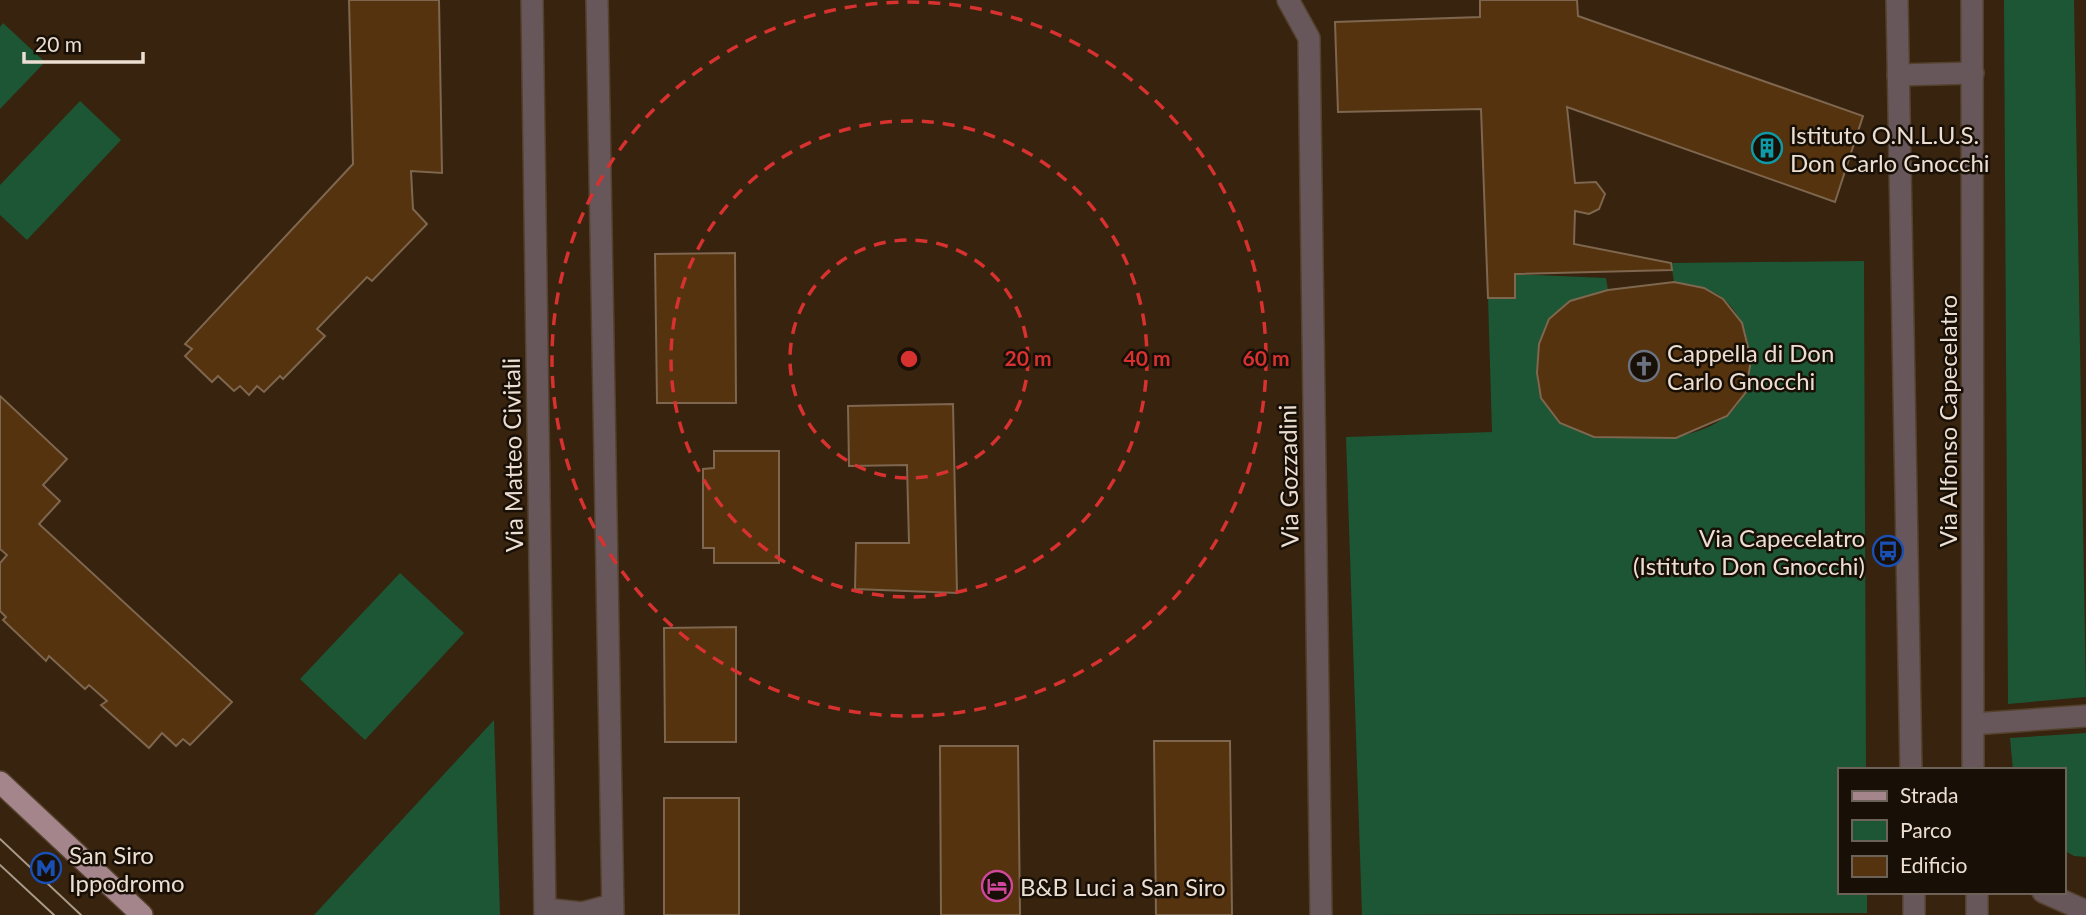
<svg xmlns="http://www.w3.org/2000/svg" width="2086" height="915" viewBox="0 0 2086 915" font-family="Lato,sans-serif">
<rect width="100%" height="100%" fill="#37230e"/>
<g fill="#1c5634">
<path d="M 2004,0 L 2074,0 L 2086,697 L 2008,704 Z"/>
<path d="M 3,23 L 45,62 L 0,109 L 0,27 Z"/>
<path d="M 80,101 L 121,140 L 27,240 L 0,215 L 0,185 Z"/>
<path d="M 1864,261 L 1866,770 L 1839,770 L 1839,892 L 1867,892 L 1867,913 L 1362,915 L 1346,437 L 1492,432 L 1488,298 L 1515,298 L 1515,274 L 1606,278 L 1608,290 C 1563,303 1542,312 1538,362 C 1536,376 1537,392 1545,403 C 1568,435 1591,437 1628,438 C 1664,438 1695,439 1725,417 C 1762,391 1755,327 1724,299 C 1710,287 1691,285 1674,282 L 1671,263 Z"/>
<path d="M 400,573 L 464,633 L 365,740 L 300,679 Z"/>
<path d="M 494,720 L 500,915 L 314,915 Z"/>
<path d="M 2086,733 L 2086,857 L 2074,856 L 2063,850 L 2063,770 L 2013,770 L 2010,738 Z"/>
</g>
<g fill="#54330e" stroke="#7e664f" stroke-width="2">
<path d="M 349,0 L 439,0 L 442,173 L 411,171 L 413,209 L 427,224 L 372,281 L 367,277 L 317,329 L 325,336 L 283,379 L 280,376 L 264,392 L 257,386 L 249,395 L 240,386 L 234,391 L 218,376 L 212,382 L 185,356 L 192,349 L 185,344 L 353,164 Z"/>
<path d="M 1480,0 L 1577,0 L 1578,16 L 1863,116 L 1835,202 L 1567,107 L 1575,183 L 1596,182 L 1605,194 L 1599,209 L 1589,214 L 1575,211 L 1574,244 L 1671,263 L 1672,270 L 1515,274 L 1515,298 L 1488,298 L 1481,109 L 1338,112 L 1335,22 L 1480,17 Z"/>
<path d="M 735,253 L 736,403 L 657,403 L 655,254 Z"/>
<path d="M 1674,282 L 1704,288 L 1723,299 L 1742,323 L 1751,359 L 1746,392 L 1727,416 L 1676,438 L 1594,437 L 1560,423 L 1541,398 L 1537,373 L 1539,344 L 1549,319 L 1570,301 L 1608,290 Z"/>
<path d="M 0,396 L 67,459 L 43,485 L 60,501 L 39,524 L 232,702 L 190,745 L 183,739 L 176,746 L 162,733 L 149,748 L 101,705 L 107,701 L 89,685 L 85,689 L 49,656 L 46,661 L 3,620 L 6,617 L 0,611 L 0,563 L 7,555 L 0,549 Z"/>
<path d="M 953,404 L 957,593 L 855,589 L 856,543 L 909,543 L 907,465 L 849,466 L 848,406 Z"/>
<path d="M 714,451 L 779,451 L 779,563 L 714,563 L 714,548 L 703,548 L 703,469 L 714,468 Z"/>
<path d="M 736,627 L 736,742 L 665,742 L 664,628 Z"/>
<path d="M 1154,741 L 1230,741 L 1232,915 L 1156,915 Z"/>
<path d="M 940,746 L 1018,746 L 1020,915 L 941,915 Z"/>
<rect x="664" y="798" width="75" height="117"/>
</g>
<g fill="none" stroke-linecap="round" stroke-linejoin="round">
<g stroke="#54412d" stroke-width="24">
<g id="minor">
<path d="M 532,0 L 545,915"/>
<path d="M 597,0 L 613,915"/>
<path d="M 1288,0 L 1309,38 L 1321,915"/>
<path d="M 1897,0 L 1911,770"/>
<path d="M 1972,0 L 1973,770"/>
<path d="M 1898,75 L 1973,73"/>
<path d="M 1973,724 L 2086,716"/>
<path d="M 1914,892 L 1914,915"/>
<path d="M 1977,892 L 1977,915"/>
<path d="M 2043,892 L 2086,911"/>
<path d="M 545,909 L 582,913 L 611,905"/>
</g>
</g>
<g stroke="#54412d" stroke-width="24">
<path id="major" d="M 0,782 L 142,915"/>
</g>
<use href="#minor" stroke="#67575a" stroke-width="21"/>
<use href="#major" stroke="#a4858b" stroke-width="21"/>
<g stroke="#aa9a8a" stroke-width="2">
<path d="M 0,839 L 81,915"/>
<path d="M 0,865 L 54,915"/>
</g>
</g>
<g fill="none" stroke="#d73130" stroke-width="3.5" stroke-dasharray="12 9">
<circle cx="909" cy="359" r="119"/>
<circle cx="909" cy="359" r="238"/>
<circle cx="909" cy="359" r="357"/>
</g>
<defs>
<g id="building-ring" transform="scale(1.575)"><circle r="9.5" fill="#180f06" stroke="#0f9aa8" stroke-width="1.5"/><path d="M-4-6H4V6H1V3H-1V6H-4ZM-2.5-4.3h1.7v1.8h-1.7ZM.8-4.3h1.7v1.8H.8ZM-2.5-1h1.7V.8h-1.7ZM.8-1h1.7V.8H.8Z" fill="#0f9aa8"/></g>
<g id="church-ring" transform="scale(1.575)"><circle r="9.5" fill="#180f06" stroke="#6b7280" stroke-width="1.5"/><path d="M-1.2-6h2.4v3.5h3.3v2.4h-3.3V6h-2.4V-.1h-3.3v-2.4h3.3Z" fill="#6b7280"/></g>
<g id="bus-ring" transform="scale(1.575)"><circle r="9.5" fill="#180f06" stroke="#1a4fb4" stroke-width="1.5"/><path d="M-5-6H5V4H4V6H2V4H-2V6H-4V4H-5ZM-3.5-4V0h7V-4ZM-3.5 1.2v1.5H-2V1.2ZM2 1.2v1.5H3.5V1.2Z" fill="#1a4fb4"/></g>
<g id="metro-ring" transform="scale(1.575)"><circle r="9.5" fill="#180f06" stroke="#1a4fb4" stroke-width="1.5"/><path d="M-5.5 5V-5H-3L0 0L3-5H5.5V5H3V-.5L0 4L-3-.5V5Z" fill="#1a4fb4"/></g>
<g id="hotel-ring" transform="scale(1.575)"><circle r="9.5" fill="#180f06" stroke="#d1479c" stroke-width="1.5"/><path d="M-6-4.5h1.5V1H6V5H4.5V3h-9V5H-6ZM-4 0a1.8 1.8 0 1 1 3.6 0ZM.5 0V-2.5h3Q6-2.5 6 0Z" fill="#d1479c"/></g>
</defs>
<g fill-rule="evenodd">
<use href="#building-ring" x="1767" y="148"/>
<use href="#church-ring" x="1644" y="366"/>
<use href="#bus-ring" x="1888" y="551"/>
<use href="#metro-ring" x="46" y="868"/>
<use href="#hotel-ring" x="997" y="886"/>
</g>
<g text-anchor="middle" dominant-baseline="central" stroke-width="5" stroke-linejoin="round" paint-order="stroke">
<g font-size="24" fill="#ecded1" stroke="#180f06" text-anchor="start">
<text x="1790" y="134">Istituto O.N.L.U.S.<tspan x="1790" dy="28">Don Carlo Gnocchi</tspan></text>
<text x="1667" y="352">Cappella di Don<tspan x="1667" dy="28">Carlo Gnocchi</tspan></text>
<text x="1865" y="537" text-anchor="end">Via Capecelatro<tspan x="1865" dy="28">(Istituto Don Gnocchi)</tspan></text>
<text x="69" y="854">San Siro<tspan x="69" dy="28">Ippodromo</tspan></text>
<text x="1020" y="886">B&amp;B Luci a San Siro</text>
</g>
<g font-size="24" fill="#ecded1" stroke="#180f06">
<text transform="translate(1947 421) rotate(-90)">Via Alfonso Capecelatro</text>
<text transform="translate(512 455) rotate(-91)">Via Matteo Civitali</text>
<text transform="translate(1288 476) rotate(-91)">Via Gozzadini</text>
</g>
</g>
<circle cx="909" cy="359" r="10" fill="#d73130" stroke="#180f06" stroke-width="3.5"/>
<g font-size="21" text-anchor="middle" font-weight="bold" fill="#d73130" stroke="#180f06" stroke-width="5" stroke-linejoin="round" paint-order="stroke">
<text x="1028" y="366">20 m</text>
<text x="1147" y="366">40 m</text>
<text x="1266" y="366">60 m</text>
</g>
<rect x="1838" y="768" width="228" height="126" fill="#180f06" stroke="#6d6257" stroke-width="2"/>
<rect x="1852" y="791" width="35" height="10" fill="#a4858b" stroke="#6d6257" stroke-width="2"/>
<text x="1900" y="803" font-size="21" fill="#ecded1">Strada</text>
<rect x="1852" y="820" width="35" height="21" fill="#1c5634" stroke="#6d6257" stroke-width="2"/>
<text x="1900" y="838" font-size="21" fill="#ecded1">Parco</text>
<rect x="1852" y="856" width="35" height="21" fill="#54330e" stroke="#6d6257" stroke-width="2"/>
<text x="1900" y="873" font-size="21" fill="#ecded1">Edificio</text>
<path d="M24 52v10h119v-10" fill="none" stroke="#ecded1" stroke-width="3.5"/>
<text x="35" y="52" font-size="21" fill="#ecded1" stroke="#180f06" stroke-width="5" paint-order="stroke">20 m</text>
</svg>
